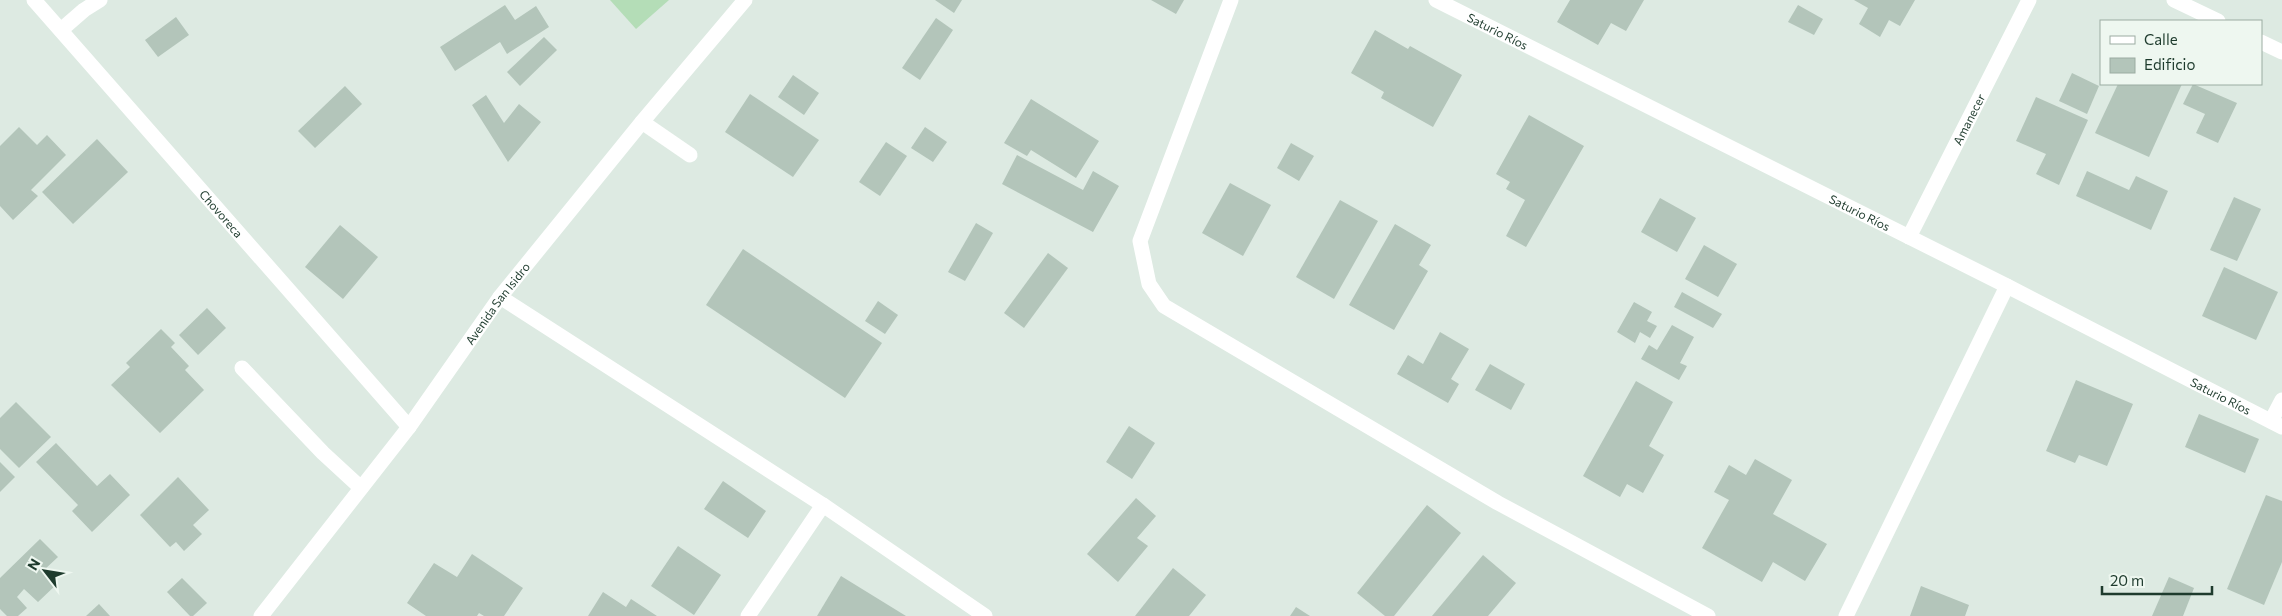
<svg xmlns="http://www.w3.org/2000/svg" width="2282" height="616" viewBox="0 0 2282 616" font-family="Commissioner,sans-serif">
<rect width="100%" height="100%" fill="#ddeae2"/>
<path fill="#b4ddb7" d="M 610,0 L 669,0 L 636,29 Z"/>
<g fill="#b3c5ba">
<path d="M 935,0 L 962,0 L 954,13 Z"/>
<path d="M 1151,0 L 1184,0 L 1176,14 Z"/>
<path d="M 1570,0 L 1644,0 L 1626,31 L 1611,23 L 1598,45 L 1557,22 Z"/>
<path d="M 1854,0 L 1915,0 L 1900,26 L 1889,20 L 1880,37 L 1859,24 L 1868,8 Z"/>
<path d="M 505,5 L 515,20 L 536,6 L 549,27 L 507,54 L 500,42 L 455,71 L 440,47 Z"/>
<path d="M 1798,5 L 1823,19 L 1814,35 L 1788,22 Z"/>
<path d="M 176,17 L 189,35 L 158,57 L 145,40 Z"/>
<path d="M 936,18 L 953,30 L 920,80 L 902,68 Z"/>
<path d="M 1375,30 L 1408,49 L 1410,46 L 1462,75 L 1433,127 L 1381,98 L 1384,92 L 1351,73 Z"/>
<path d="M 544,37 L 557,50 L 520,86 L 507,72 Z"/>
<path d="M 2072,73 L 2099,86 L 2087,114 L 2059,101 Z"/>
<path d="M 793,75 L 819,93 L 804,115 L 778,97 Z"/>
<path d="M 2118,84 L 2182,84 L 2149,157 L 2095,133 Z"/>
<path d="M 2193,84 L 2237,103 L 2218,143 L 2196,133 L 2205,114 L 2183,104 Z"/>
<path d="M 345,86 L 362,104 L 315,148 L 298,131 Z"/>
<path d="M 750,94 L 819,140 L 793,177 L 725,132 Z"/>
<path d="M 486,95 L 504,123 L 519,104 L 541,122 L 508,162 L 472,105 Z"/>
<path d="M 2036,97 L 2088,120 L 2059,185 L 2036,174 L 2046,154 L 2016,141 Z"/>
<path d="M 1031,99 L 1099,141 L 1076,178 L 1031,150 L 1027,156 L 1004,143 Z"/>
<path d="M 1529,115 L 1584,146 L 1526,247 L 1506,236 L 1525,200 L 1506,189 L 1510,182 L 1496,174 Z"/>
<path d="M 19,127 L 37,145 L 47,135 L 66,155 L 31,190 L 38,196 L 13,220 L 0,206 L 0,146 Z"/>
<path d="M 925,127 L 947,142 L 933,162 L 911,148 Z"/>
<path d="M 97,139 L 128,172 L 73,224 L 42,192 Z"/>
<path d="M 886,142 L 907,156 L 880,196 L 859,182 Z"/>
<path d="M 1291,143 L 1314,156 L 1299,181 L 1277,168 Z"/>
<path d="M 1017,155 L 1083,190 L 1093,171 L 1119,186 L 1093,232 L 1002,184 Z"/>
<path d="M 2087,171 L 2129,190 L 2136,176 L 2168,191 L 2151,230 L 2076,196 Z"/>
<path d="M 1230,183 L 1271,205 L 1243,256 L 1202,233 Z"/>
<path d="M 2234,197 L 2261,209 L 2237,261 L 2210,250 Z"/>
<path d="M 1660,198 L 1696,218 L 1677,252 L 1641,232 Z"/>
<path d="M 1340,200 L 1378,221 L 1334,299 L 1296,277 Z"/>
<path d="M 976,223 L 993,233 L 965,281 L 948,272 Z"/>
<path d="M 1395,224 L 1431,245 L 1419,265 L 1428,271 L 1394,330 L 1349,305 Z"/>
<path d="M 340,225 L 378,257 L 343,299 L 305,267 Z"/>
<path d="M 1704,245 L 1737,264 L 1718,297 L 1685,279 Z"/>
<path d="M 743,249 L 882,343 L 845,398 L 706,305 Z"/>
<path d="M 1048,253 L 1068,268 L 1024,328 L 1004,313 Z"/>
<path d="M 2224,267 L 2278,292 L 2256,340 L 2202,316 Z"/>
<path d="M 1682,292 L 1722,314 L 1713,328 L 1674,307 Z"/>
<path d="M 878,301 L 898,315 L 885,334 L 865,321 Z"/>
<path d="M 1634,302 L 1652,312 L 1647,321 L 1657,326 L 1650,338 L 1640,332 L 1635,343 L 1617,332 Z"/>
<path d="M 207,308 L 226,328 L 198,355 L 179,335 Z"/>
<path d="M 1672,325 L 1694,337 L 1680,363 L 1687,366 L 1679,380 L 1641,359 L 1649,345 L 1657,350 Z"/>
<path d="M 161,329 L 175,343 L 171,347 L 189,366 L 185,370 L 204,390 L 160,433 L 111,385 L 130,367 L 126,363 Z"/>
<path d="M 1440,332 L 1469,349 L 1451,379 L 1459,384 L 1448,403 L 1397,374 L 1408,355 L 1423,364 Z"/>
<path d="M 1490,364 L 1525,384 L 1511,410 L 1475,390 Z"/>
<path d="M 2076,380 L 2133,404 L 2107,466 L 2079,455 L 2075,463 L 2046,451 Z"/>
<path d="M 1636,381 L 1673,402 L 1649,446 L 1664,455 L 1643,493 L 1627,484 L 1620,497 L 1583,476 Z"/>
<path d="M 16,402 L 51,437 L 19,468 L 0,449 L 0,418 Z"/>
<path d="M 2199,414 L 2259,439 L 2245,473 L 2185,447 Z"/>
<path d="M 1129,426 L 1155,443 L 1132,479 L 1106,462 Z"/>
<path d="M 56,443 L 97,486 L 110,474 L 130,495 L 92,532 L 72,511 L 78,505 L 36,462 Z"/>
<path d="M 1755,459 L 1792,480 L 1773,514 L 1827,544 L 1805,581 L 1773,562 L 1762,582 L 1702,548 L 1729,500 L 1714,492 L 1729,465 L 1746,475 Z"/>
<path d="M 0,462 L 15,477 L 0,492 Z"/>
<path d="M 178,477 L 209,510 L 193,525 L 202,534 L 184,551 L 176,542 L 170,547 L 140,515 Z"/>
<path d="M 723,481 L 766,511 L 748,538 L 704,509 Z"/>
<path d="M 2266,495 L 2282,501 L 2282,562 L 2264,605 L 2227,589 Z"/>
<path d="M 1136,498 L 1156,516 L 1137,538 L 1148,546 L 1118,582 L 1087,554 Z"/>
<path d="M 1427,505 L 1461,533 L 1394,616 L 1385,616 L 1357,593 Z"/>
<path d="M 40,539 L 58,557 L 44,570 L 58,583 L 38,602 L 24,589 L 17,597 L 27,608 L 18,616 L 7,616 L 0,609 L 0,578 Z"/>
<path d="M 678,546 L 721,575 L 694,615 L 651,586 Z"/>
<path d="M 472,554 L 523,588 L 504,616 L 484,616 L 479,613 L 477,616 L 426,616 L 407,603 L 434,563 L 457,577 Z"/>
<path d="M 1483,555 L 1516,583 L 1488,616 L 1432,616 Z"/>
<path d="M 1173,568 L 1206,595 L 1189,616 L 1135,616 Z"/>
<path d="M 841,576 L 906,616 L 817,616 Z"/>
<path d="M 2169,577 L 2194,588 L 2183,616 L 2152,616 Z"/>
<path d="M 182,578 L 207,603 L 193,616 L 190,616 L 167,592 Z"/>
<path d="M 1921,586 L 1969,605 L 1965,616 L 1910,616 Z"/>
<path d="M 603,592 L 626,607 L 631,599 L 657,616 L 588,616 Z"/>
<path d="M 99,604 L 110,616 L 86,616 Z"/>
<path d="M 1296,607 L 1310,616 L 1290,616 Z"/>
</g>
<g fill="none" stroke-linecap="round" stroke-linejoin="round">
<g stroke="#fff" stroke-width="15">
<path d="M 61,30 L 84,10 L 100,0"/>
<path d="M 642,122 L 690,155"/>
<path d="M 242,368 L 323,453 L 361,488"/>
</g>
<g stroke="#fff" stroke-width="15">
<path id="s1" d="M 34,0 L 409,427"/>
<path d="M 1231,0 L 1140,241 L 1149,284 L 1164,306 L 1498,503 L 1708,616"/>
<path id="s2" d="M 1436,0 L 2007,286 L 2282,427"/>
<path d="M 2174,0 L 2218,21"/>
<path d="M 2261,42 L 2282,52"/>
<path id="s3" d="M 1909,237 L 2029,0"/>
<path d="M 500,297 L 823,505 L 985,616"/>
<path d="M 2271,421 L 2282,400"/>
<path d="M 748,616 L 823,505"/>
<path d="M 1846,616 L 2007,286"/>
</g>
<path stroke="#fff" stroke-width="15" id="s4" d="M 261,616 L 409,427 L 500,297 L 642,122 L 745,0"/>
</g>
<g text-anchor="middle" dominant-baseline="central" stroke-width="5" stroke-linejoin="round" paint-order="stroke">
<g font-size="12" fill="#1e3b2d" stroke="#eef7f0">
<text stroke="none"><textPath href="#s2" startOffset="69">Saturio Ríos</textPath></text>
<text stroke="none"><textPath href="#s3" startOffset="132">Amanecer</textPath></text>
<text stroke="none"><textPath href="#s2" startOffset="474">Saturio Ríos</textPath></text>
<text stroke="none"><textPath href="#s1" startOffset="284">Chovoreca</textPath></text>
<text stroke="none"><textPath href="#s4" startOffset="392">Avenida San Isidro</textPath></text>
<text stroke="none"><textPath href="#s2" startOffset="879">Saturio Ríos</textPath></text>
</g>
</g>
<rect x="2100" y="20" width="162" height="65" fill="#eef7f0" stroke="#9baca2"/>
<rect x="2110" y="36" width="25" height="8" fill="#ffffff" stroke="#9baca2"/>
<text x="2144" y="45" font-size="15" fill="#1e3b2d">Calle</text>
<rect x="2110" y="58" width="25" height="15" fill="#b3c5ba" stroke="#9baca2"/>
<text x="2144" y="70" font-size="15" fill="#1e3b2d">Edificio</text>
<g transform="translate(45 571) rotate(301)" stroke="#eef7f0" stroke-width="4" paint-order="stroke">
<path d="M0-4L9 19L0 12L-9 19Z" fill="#1e3b2d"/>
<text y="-8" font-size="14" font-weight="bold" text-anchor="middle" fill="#1e3b2d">N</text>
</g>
<path d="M2102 586v8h110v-8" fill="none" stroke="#1e3b2d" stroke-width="2.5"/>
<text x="2110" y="586" font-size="15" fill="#1e3b2d" stroke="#eef7f0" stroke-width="4" paint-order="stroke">20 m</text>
</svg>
